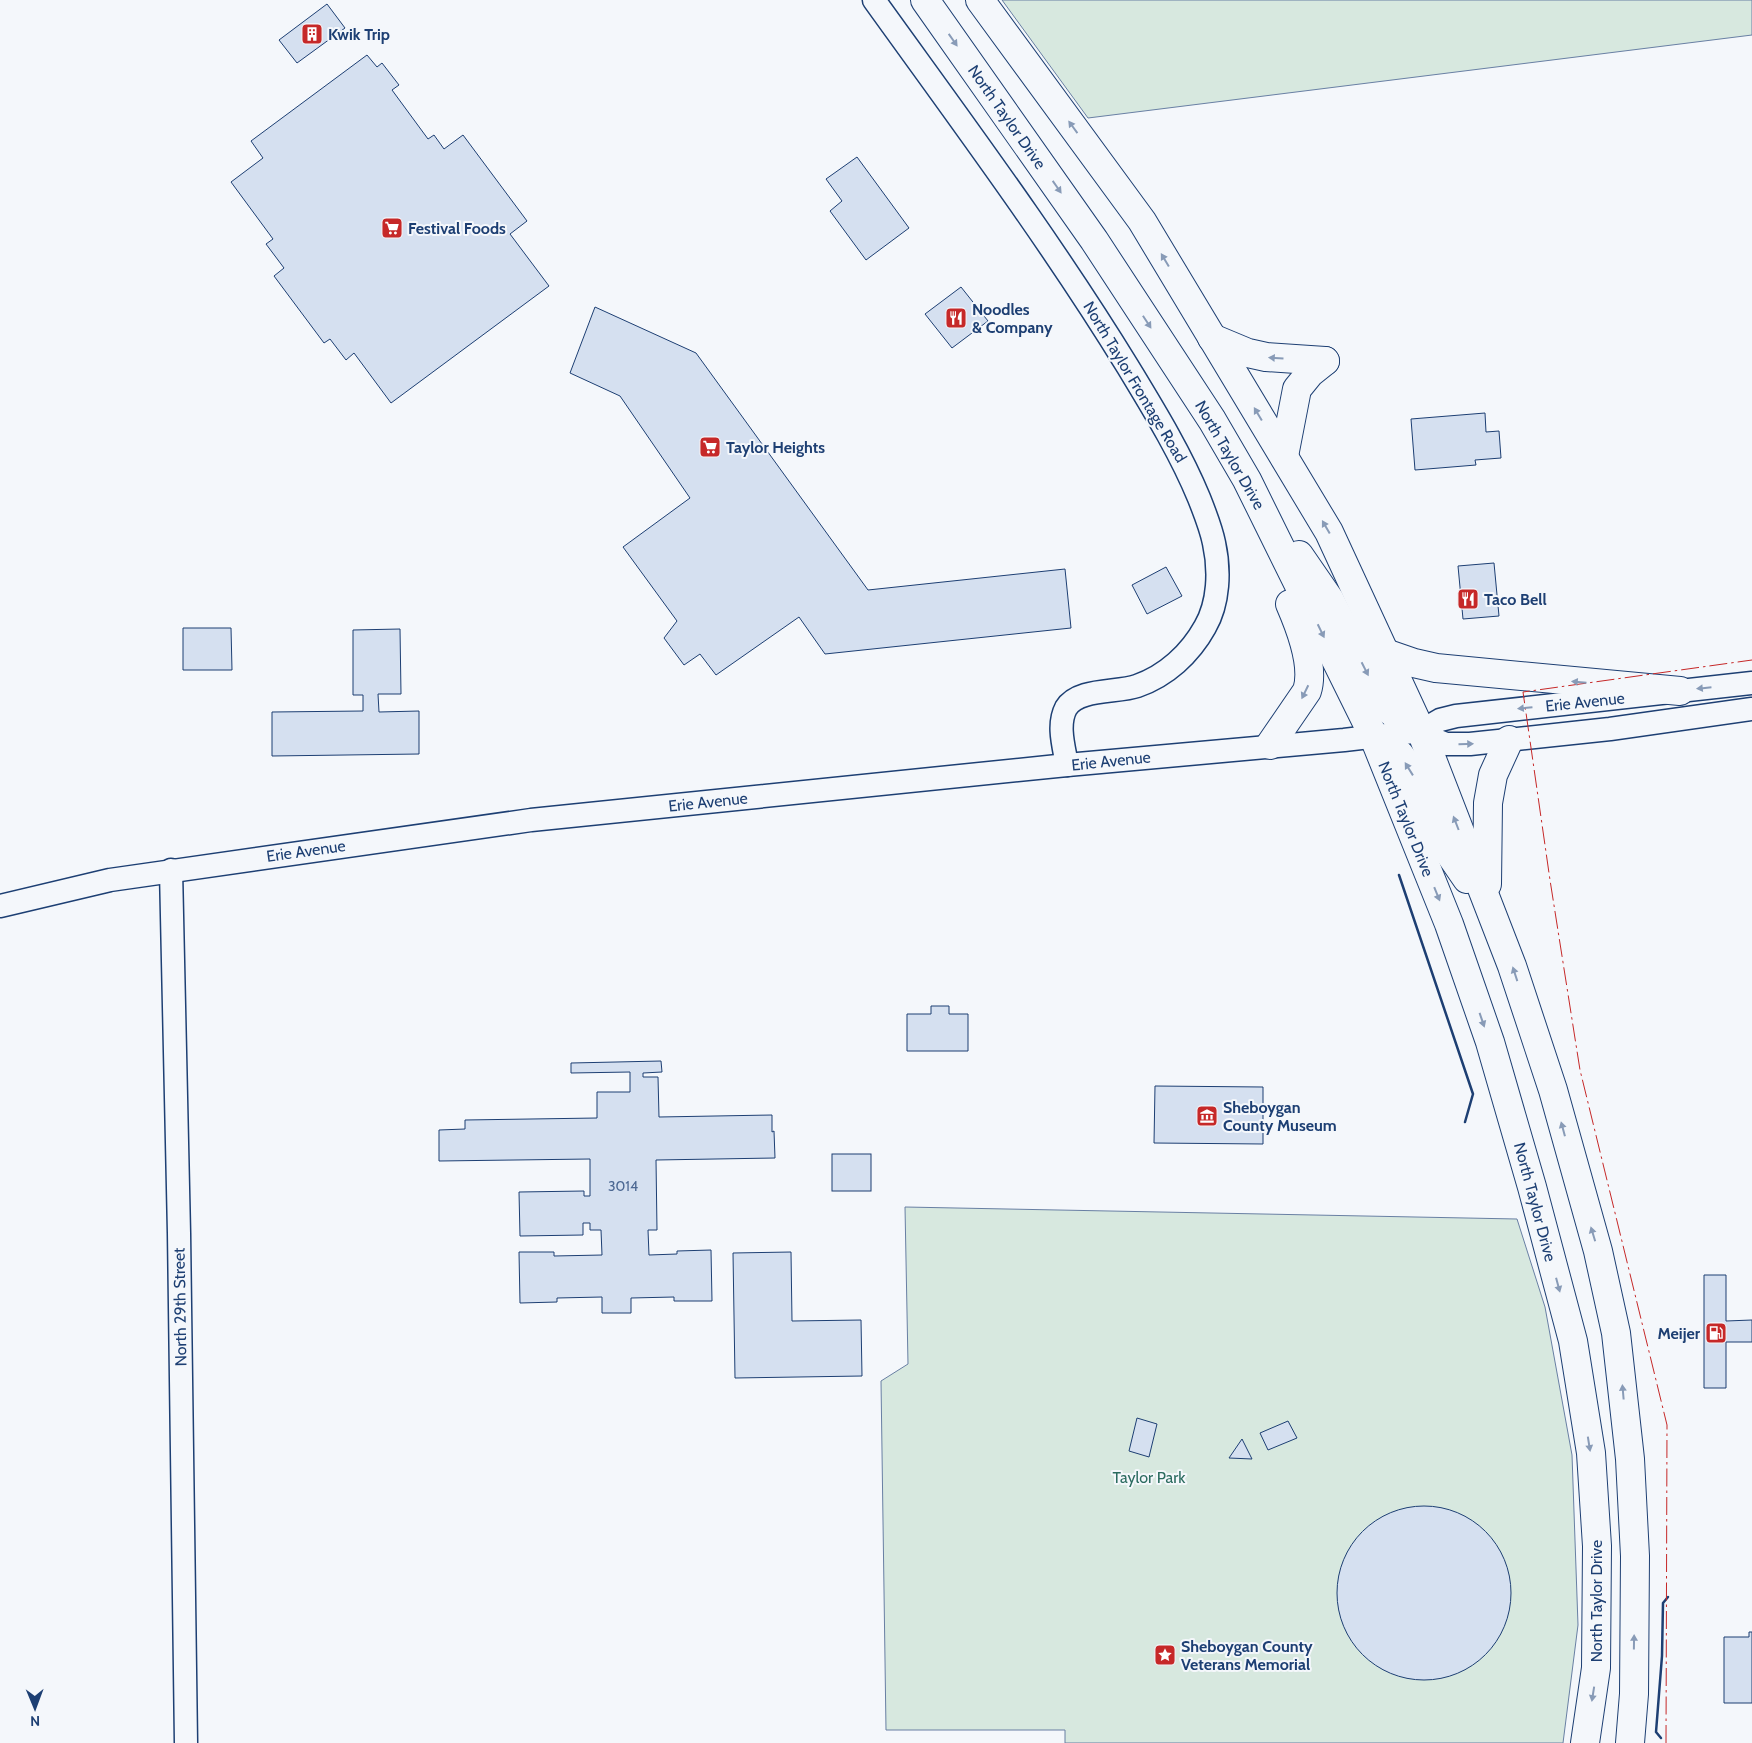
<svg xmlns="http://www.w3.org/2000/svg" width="1752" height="1743" viewBox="0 0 1752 1743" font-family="Cabin,sans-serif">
<rect width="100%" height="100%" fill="#f4f7fb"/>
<g fill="#d7e8df" stroke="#687fa3">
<path d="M 1002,0 L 1752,0 L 1752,35 L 1088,118 Z"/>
<path d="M 905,1207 L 1517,1219 L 1545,1307 L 1572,1455 L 1578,1625 L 1563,1743 L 1065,1743 L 1065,1730 L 886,1730 L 881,1381 L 908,1364 Z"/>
</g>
<g fill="#d5e0f0" stroke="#1d3f73">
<path d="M 327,4 L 345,28 L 297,63 L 279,40 Z"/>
<path d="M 367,55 L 377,67 L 382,63 L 399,85 L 392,90 L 428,139 L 434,135 L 444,149 L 463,135 L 527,221 L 510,234 L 549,286 L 391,403 L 354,353 L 346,360 L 330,339 L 324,343 L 274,276 L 284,268 L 266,244 L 273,239 L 231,182 L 263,158 L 251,141 Z"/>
<path d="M 857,157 L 909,228 L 866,260 L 830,211 L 842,201 L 826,179 Z"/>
<path d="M 961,287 L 988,321 L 952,348 L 925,314 Z"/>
<path d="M 595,307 L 696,353 L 868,590 L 1065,569 L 1071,628 L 825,654 L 799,617 L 716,675 L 700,654 L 684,665 L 664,638 L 677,621 L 623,547 L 690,498 L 620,396 L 570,373 Z"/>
<path d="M 1485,413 L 1486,432 L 1499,431 L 1501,458 L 1475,460 L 1476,465 L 1415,470 L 1411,419 Z"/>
<path d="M 1494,563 L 1499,616 L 1463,619 L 1458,566 Z"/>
<path d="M 1166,567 L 1182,596 L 1147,614 L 1132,585 Z"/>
<path d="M 183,628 L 231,628 L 232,670 L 183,670 Z"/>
<path d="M 400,629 L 401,694 L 378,694 L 379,712 L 419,711 L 419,754 L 272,756 L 272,712 L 363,711 L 363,695 L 353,695 L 353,630 Z"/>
<path d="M 931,1006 L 949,1006 L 949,1014 L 968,1014 L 968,1051 L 907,1051 L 907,1014 L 931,1014 Z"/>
<path d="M 661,1061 L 662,1072 L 643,1073 L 643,1077 L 658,1077 L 659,1117 L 772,1115 L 772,1132 L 774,1131 L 775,1158 L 656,1160 L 657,1230 L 648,1230 L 649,1255 L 677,1254 L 677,1251 L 711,1250 L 712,1301 L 674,1301 L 674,1297 L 631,1298 L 631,1313 L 602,1313 L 602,1297 L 557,1298 L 557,1302 L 520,1303 L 519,1252 L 554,1252 L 554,1256 L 602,1255 L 601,1230 L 590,1230 L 590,1223 L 583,1223 L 583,1235 L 520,1236 L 519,1192 L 584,1191 L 584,1196 L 590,1196 L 590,1159 L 439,1161 L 439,1130 L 465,1129 L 465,1120 L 597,1118 L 597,1092 L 630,1092 L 630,1072 L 571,1073 L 571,1063 Z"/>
<path d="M 1155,1086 L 1263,1087 L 1263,1144 L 1154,1143 Z"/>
<rect x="832" y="1154" width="39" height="37"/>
<path d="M 791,1252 L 792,1321 L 861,1320 L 862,1376 L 735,1378 L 733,1253 Z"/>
<path d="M 1704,1275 L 1726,1275 L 1726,1321 L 1752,1320 L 1752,1342 L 1726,1342 L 1726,1388 L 1704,1388 Z"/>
<path d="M 1137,1418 L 1157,1424 L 1149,1457 L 1129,1451 Z"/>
<path d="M 1288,1421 L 1297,1438 L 1268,1450 L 1260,1433 Z"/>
<path d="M 1242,1439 L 1252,1459 L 1229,1458 Z"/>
<circle cx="1424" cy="1593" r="87"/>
<path d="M 1749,1632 L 1752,1632 L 1752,1703 L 1724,1703 L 1724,1637 L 1749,1637 Z"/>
</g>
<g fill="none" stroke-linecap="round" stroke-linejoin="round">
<g stroke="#1d3f73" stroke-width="25">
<g id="minor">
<path d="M 874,0 C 961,121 1050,240 1128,367 C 1154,410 1180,452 1199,498 C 1205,513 1211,528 1214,543 C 1220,570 1219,603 1205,627 C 1190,654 1166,676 1137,686 C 1117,693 1078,688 1066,708 C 1057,725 1064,747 1067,765"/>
<path d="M 1421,731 L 1431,738 L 1446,744 L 1470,744 L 1610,729 L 1752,709"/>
<path d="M 171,870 L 179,1233 L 186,1743"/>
<path d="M 0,906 L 110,880 L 531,820 L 1067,765 L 1344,740 L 1421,731 L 1440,720 L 1456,716 L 1752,683"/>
</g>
</g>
<g stroke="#1d3f73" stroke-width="30">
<g id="major">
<path d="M 925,0 L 1094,240 L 1212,420 L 1247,480 L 1373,735 L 1449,924 L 1490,1042 L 1532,1187 L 1573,1341 L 1591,1453 L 1597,1546 L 1596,1668 L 1585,1743"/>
<path d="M 980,0 L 1142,221 L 1329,532 L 1421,731 L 1512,966 L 1553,1090 L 1598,1251 L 1616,1333 L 1630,1459 L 1635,1556 L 1634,1694 L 1630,1743"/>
<path d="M 1212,338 L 1248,353 L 1266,357 L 1325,361"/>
<path d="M 1284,456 L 1297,389 L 1310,373 L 1325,361"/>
<path d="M 1299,555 L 1330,600 L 1383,704 L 1403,722 L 1419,731"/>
<path d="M 1385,653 L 1414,663 L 1436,668 L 1680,691"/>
<path d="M 1374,736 L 1391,747 L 1400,755 L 1413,773 L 1443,844 L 1467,879"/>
<path d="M 1270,745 L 1307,691 C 1315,666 1300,627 1290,604"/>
<path d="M 1487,884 L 1488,803 L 1493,775 L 1509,740"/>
</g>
</g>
<use href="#minor" stroke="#f4f7fb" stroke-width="22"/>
<use href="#major" stroke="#f4f7fb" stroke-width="28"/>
<g stroke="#1d3f73" stroke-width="2.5">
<path d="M 1399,875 L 1473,1094 L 1465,1122"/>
<path d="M 1661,1738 L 1656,1732 L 1662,1656 L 1663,1603 L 1668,1597"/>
</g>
<path stroke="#c62828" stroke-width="1" stroke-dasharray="18 4 2.5 4" stroke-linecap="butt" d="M 1666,1743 L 1667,1425 L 1580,1070 L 1550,880 L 1523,692 L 1752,660"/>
</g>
<defs><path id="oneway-solid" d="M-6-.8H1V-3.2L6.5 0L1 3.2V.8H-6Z" transform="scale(1.25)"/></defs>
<g fill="#889bb7">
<use href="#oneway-solid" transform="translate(953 40) rotate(55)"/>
<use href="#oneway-solid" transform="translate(1073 127) rotate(-126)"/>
<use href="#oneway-solid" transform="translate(1057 187) rotate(55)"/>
<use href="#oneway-solid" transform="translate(1165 260) rotate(-121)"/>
<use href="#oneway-solid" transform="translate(1147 322) rotate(57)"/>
<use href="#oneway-solid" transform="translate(1276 358) rotate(-176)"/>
<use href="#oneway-solid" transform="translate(1258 414) rotate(-121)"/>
<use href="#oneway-solid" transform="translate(1326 527) rotate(-120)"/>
<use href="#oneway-solid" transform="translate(1321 631) rotate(64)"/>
<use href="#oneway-solid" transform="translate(1365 669) rotate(63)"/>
<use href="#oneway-solid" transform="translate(1579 682) rotate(-175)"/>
<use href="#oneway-solid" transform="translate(1704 688) rotate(174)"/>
<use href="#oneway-solid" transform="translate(1305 692) rotate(116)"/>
<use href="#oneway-solid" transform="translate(1525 708) rotate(174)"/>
<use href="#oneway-solid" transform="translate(1466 744) rotate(-1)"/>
<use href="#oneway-solid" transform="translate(1409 769) rotate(-122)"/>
<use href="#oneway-solid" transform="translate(1456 823) rotate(-111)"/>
<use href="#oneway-solid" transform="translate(1437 894) rotate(68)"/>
<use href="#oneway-solid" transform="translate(1515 974) rotate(-108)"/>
<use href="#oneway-solid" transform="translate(1482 1020) rotate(71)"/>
<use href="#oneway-solid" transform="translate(1563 1129) rotate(-105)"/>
<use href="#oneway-solid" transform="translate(1593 1234) rotate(-107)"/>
<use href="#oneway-solid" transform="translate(1558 1285) rotate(75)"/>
<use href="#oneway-solid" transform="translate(1623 1392) rotate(-95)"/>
<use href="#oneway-solid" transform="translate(1589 1444) rotate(81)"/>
<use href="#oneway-solid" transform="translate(1634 1642) rotate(-89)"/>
<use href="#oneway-solid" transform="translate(1593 1694) rotate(99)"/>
</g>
<defs>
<g id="building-square" transform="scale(1.125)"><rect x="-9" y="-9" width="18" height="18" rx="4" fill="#c62828" stroke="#f4f7fb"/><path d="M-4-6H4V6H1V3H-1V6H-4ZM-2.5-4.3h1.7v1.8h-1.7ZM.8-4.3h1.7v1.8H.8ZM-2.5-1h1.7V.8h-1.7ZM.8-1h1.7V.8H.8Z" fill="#fff"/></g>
<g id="supermarket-square" transform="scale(1.125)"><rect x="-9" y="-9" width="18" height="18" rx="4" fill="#c62828" stroke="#f4f7fb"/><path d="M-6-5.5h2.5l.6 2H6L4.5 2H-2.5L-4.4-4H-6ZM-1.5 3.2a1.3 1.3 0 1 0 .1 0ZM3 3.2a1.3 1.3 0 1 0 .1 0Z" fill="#fff"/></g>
<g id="restaurant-square" transform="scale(1.125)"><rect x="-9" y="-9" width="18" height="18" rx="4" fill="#c62828" stroke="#f4f7fb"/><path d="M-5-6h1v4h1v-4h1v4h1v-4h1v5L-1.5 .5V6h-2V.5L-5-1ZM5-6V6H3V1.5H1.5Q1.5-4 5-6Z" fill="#fff"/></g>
<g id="museum-square" transform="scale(1.125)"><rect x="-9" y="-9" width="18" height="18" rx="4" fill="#c62828" stroke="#f4f7fb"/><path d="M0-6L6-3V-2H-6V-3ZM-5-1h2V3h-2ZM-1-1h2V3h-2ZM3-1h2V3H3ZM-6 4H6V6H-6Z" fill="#fff"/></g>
<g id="fuel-square" transform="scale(1.125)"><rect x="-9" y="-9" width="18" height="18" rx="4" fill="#c62828" stroke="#f4f7fb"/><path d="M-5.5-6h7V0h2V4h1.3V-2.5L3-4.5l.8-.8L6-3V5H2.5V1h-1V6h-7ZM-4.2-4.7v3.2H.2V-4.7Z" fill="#fff"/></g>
<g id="sight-square" transform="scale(1.125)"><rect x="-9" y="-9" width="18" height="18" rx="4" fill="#c62828" stroke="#f4f7fb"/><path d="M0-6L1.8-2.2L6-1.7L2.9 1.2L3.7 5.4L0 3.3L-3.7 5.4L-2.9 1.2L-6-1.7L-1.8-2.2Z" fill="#fff"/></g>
</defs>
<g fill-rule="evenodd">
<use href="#building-square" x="312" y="34"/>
<use href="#supermarket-square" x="392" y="228"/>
<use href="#restaurant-square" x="956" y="318"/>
<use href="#supermarket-square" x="710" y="447"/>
<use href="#restaurant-square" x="1468" y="599"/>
<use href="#museum-square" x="1207" y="1116"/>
<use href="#fuel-square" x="1716" y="1333"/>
<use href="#sight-square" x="1165" y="1655"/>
</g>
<g text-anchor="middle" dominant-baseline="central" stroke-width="4" stroke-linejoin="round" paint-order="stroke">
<g font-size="14" fill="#4b6792">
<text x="623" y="1186">3014</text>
</g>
<g font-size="16" font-weight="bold" fill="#1d3f73" stroke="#f4f7fb" text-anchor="start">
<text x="328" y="34">Kwik Trip</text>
<text x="408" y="228">Festival Foods</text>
<text x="972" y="309">Noodles<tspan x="972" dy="18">&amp; Company</tspan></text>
<text x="726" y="447">Taylor Heights</text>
<text x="1484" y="599">Taco Bell</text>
<text x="1223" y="1107">Sheboygan<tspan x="1223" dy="18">County Museum</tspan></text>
<text x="1700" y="1333" text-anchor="end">Meijer</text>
<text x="1181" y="1646">Sheboygan County<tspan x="1181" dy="18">Veterans Memorial</tspan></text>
</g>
<g font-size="16" fill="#1d3f73" stroke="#f4f7fb">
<text transform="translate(1007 117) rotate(55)">North Taylor Drive</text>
<text transform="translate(1135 382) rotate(59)">North Taylor Frontage Road</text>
<text transform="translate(1230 455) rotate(60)">North Taylor Drive</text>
<text transform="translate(1585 702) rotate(-6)">Erie Avenue</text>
<text transform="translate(1111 761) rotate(-6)">Erie Avenue</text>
<text transform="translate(708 802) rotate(-6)">Erie Avenue</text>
<text transform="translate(1406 819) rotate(68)">North Taylor Drive</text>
<text transform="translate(306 851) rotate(-8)">Erie Avenue</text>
<text transform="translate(1535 1202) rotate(75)">North Taylor Drive</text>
<text transform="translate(180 1307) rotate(-91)">North 29th Street</text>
<text transform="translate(1596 1601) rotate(-90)">North Taylor Drive</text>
</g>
<g font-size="16" fill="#2c6c60" stroke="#f4f7fb">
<text x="1149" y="1477">Taylor Park</text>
</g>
</g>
<g transform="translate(35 1708) rotate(179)" stroke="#f4f7fb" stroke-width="4" paint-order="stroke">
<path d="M0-4L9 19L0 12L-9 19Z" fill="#1d3f73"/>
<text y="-8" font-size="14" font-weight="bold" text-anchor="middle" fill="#1d3f73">N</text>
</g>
</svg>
